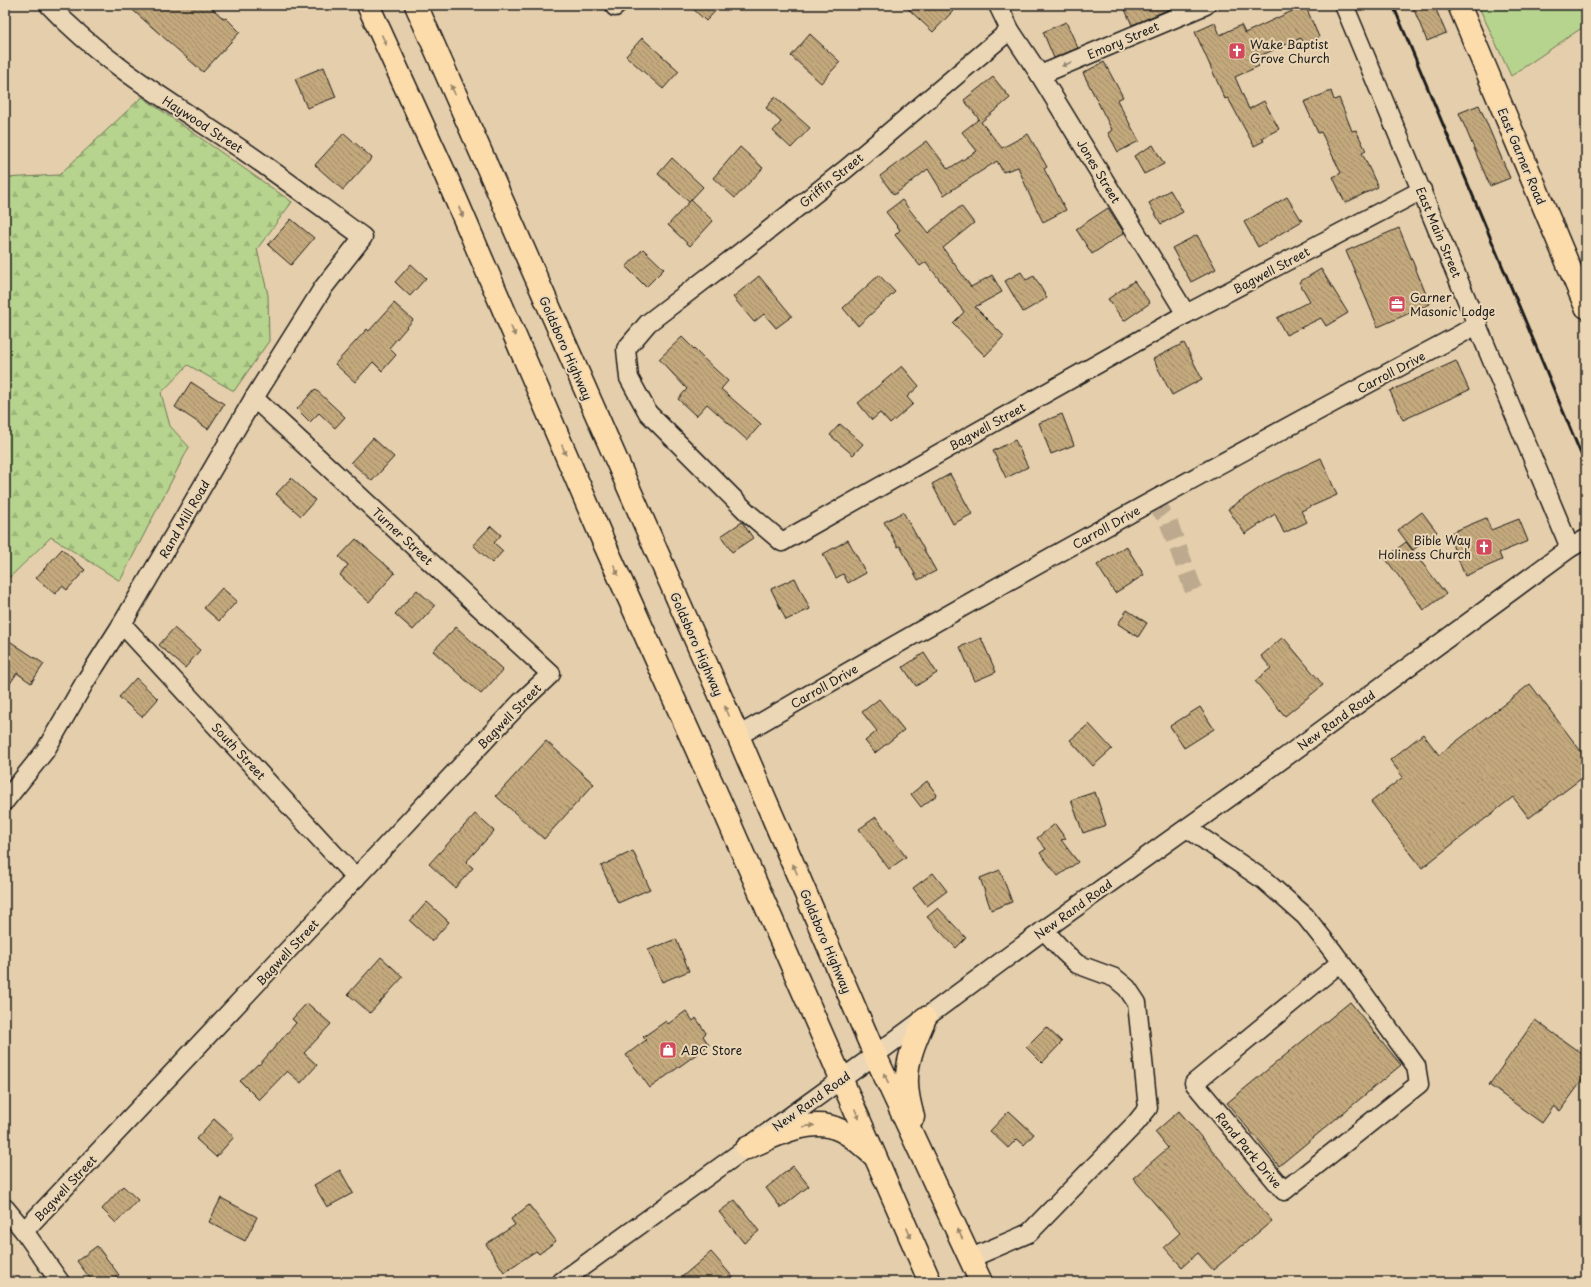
<svg xmlns="http://www.w3.org/2000/svg" width="1591" height="1287" viewBox="0 0 1591 1287" font-family="'Playpen Sans',sans-serif">
<defs>
<pattern id="forest-firs" width="22" height="20" patternUnits="userSpaceOnUse"><rect width="22" height="20" fill="#b6d48d"/><path d="M5 1l3.5 6h-7zM16 11l3.5 6h-7z" fill="#9cb579"/></pattern>
<pattern id="building-back-hatch" width="6" height="6" patternUnits="userSpaceOnUse"><rect width="6" height="6" fill="#c4a97d"/><path d="M-1 5l2 2M0 0l6 6M5-1l2 2" fill="none" stroke="#9e8966"/></pattern>
</defs>
<rect width="100%" height="100%" fill="#e5ceab"/>
<filter id="ink" filterUnits="userSpaceOnUse"><feTurbulence type="fractalNoise" baseFrequency=".025" numOctaves="2"/><feDisplacementMap in="SourceGraphic" scale="8" xChannelSelector="R" yChannelSelector="G"/><feConvolveMatrix kernelMatrix="1 2 1 2 8 2 1 2 1" color-interpolation-filters="sRGB"/></filter>
<g filter="url(#ink)">
<path fill="#b6d48d" stroke="#697854" d="M 1478,5 L 1586,5 L 1586,25 L 1511,76 Z"/>
<path fill="url(#forest-firs)" stroke="#697854" d="M 142,97 L 292,202 L 257,249 L 268,295 L 269,341 L 234,391 L 188,365 L 161,393 L 170,426 L 189,447 L 120,581 L 51,537 L 10,577 L 5,577 L 5,178 L 59,175 Z"/>
<g fill="url(#building-back-hatch)" stroke="#1c1c1c">
<path d="M 127,5 L 208,5 L 224,19 L 226,18 L 240,32 L 203,72 Z"/>
<path d="M 689,5 L 721,5 L 706,21 Z"/>
<path d="M 904,5 L 946,5 L 953,11 L 933,32 Z"/>
<path d="M 1123,5 L 1179,5 L 1132,25 Z"/>
<path d="M 1305,5 L 1319,37 L 1304,44 L 1301,38 L 1255,58 L 1259,66 L 1235,77 L 1249,109 L 1264,101 L 1279,129 L 1262,138 L 1264,141 L 1254,146 L 1228,98 L 1225,99 L 1195,32 L 1215,23 L 1220,35 L 1241,25 L 1245,33 Z"/>
<path d="M 1412,5 L 1434,5 L 1446,33 L 1427,41 Z"/>
<path d="M 1066,22 L 1078,48 L 1054,58 L 1043,32 Z"/>
<path d="M 810,34 L 840,62 L 821,83 L 791,56 Z"/>
<path d="M 642,38 L 679,71 L 663,89 L 626,56 Z"/>
<path d="M 1104,62 L 1123,97 L 1117,100 L 1139,141 L 1118,152 L 1108,133 L 1112,130 L 1083,73 Z"/>
<path d="M 324,67 L 336,97 L 307,108 L 295,79 Z"/>
<path d="M 993,77 L 1010,98 L 981,122 L 1002,148 L 1028,134 L 1047,167 L 1044,169 L 1066,210 L 1043,222 L 1030,196 L 1018,167 L 1003,172 L 997,161 L 944,195 L 928,169 L 894,195 L 880,176 L 927,141 L 948,169 L 977,151 L 962,132 L 979,119 L 964,100 Z"/>
<path d="M 1331,91 L 1334,100 L 1339,98 L 1352,131 L 1356,130 L 1366,151 L 1362,153 L 1378,187 L 1345,203 L 1333,177 L 1341,173 L 1321,132 L 1318,133 L 1304,102 Z"/>
<path d="M 775,97 L 810,128 L 791,148 L 773,131 L 781,122 L 766,108 Z"/>
<path d="M 1479,105 L 1510,178 L 1490,186 L 1459,113 Z"/>
<path d="M 344,133 L 372,158 L 343,190 L 315,165 Z"/>
<path d="M 1153,145 L 1164,164 L 1144,174 L 1134,156 Z"/>
<path d="M 740,147 L 763,168 L 735,198 L 713,178 Z"/>
<path d="M 672,158 L 703,187 L 689,202 L 658,174 Z"/>
<path d="M 1170,190 L 1183,212 L 1161,224 L 1149,203 Z"/>
<path d="M 1287,197 L 1302,221 L 1258,247 L 1244,222 Z"/>
<path d="M 691,200 L 713,221 L 690,246 L 668,225 Z"/>
<path d="M 902,200 L 928,233 L 961,206 L 974,223 L 943,248 L 971,287 L 992,275 L 1002,292 L 975,307 L 1004,336 L 985,356 L 953,323 L 964,312 L 926,262 L 920,266 L 895,235 L 900,230 L 886,212 Z"/>
<path d="M 1108,208 L 1124,233 L 1092,254 L 1076,229 Z"/>
<path d="M 291,219 L 314,238 L 291,265 L 268,245 Z"/>
<path d="M 1399,228 L 1430,304 L 1378,327 L 1346,251 Z"/>
<path d="M 1197,235 L 1216,269 L 1191,282 L 1172,248 Z"/>
<path d="M 643,249 L 664,269 L 646,287 L 626,267 Z"/>
<path d="M 411,264 L 426,278 L 410,296 L 395,282 Z"/>
<path d="M 1321,269 L 1348,313 L 1326,326 L 1321,318 L 1286,335 L 1277,318 L 1310,301 L 1299,282 Z"/>
<path d="M 1021,272 L 1026,280 L 1034,276 L 1047,298 L 1023,312 L 1005,281 Z"/>
<path d="M 879,275 L 895,292 L 858,326 L 843,308 Z"/>
<path d="M 759,276 L 792,316 L 776,328 L 764,314 L 754,322 L 733,297 Z"/>
<path d="M 1134,281 L 1150,303 L 1124,321 L 1108,299 Z"/>
<path d="M 394,303 L 413,320 L 389,348 L 396,355 L 382,371 L 373,362 L 355,382 L 335,364 L 367,329 L 369,331 Z"/>
<path d="M 682,337 L 703,358 L 728,381 L 721,389 L 761,424 L 747,440 L 707,404 L 696,416 L 678,399 L 687,389 L 659,359 Z"/>
<path d="M 1184,343 L 1202,379 L 1172,395 L 1153,359 Z"/>
<path d="M 1456,361 L 1469,390 L 1403,420 L 1390,391 Z"/>
<path d="M 902,366 L 919,386 L 907,397 L 913,404 L 890,424 L 880,413 L 872,420 L 858,403 Z"/>
<path d="M 191,382 L 224,404 L 208,429 L 175,407 Z"/>
<path d="M 315,389 L 345,417 L 335,428 L 319,413 L 310,422 L 297,409 Z"/>
<path d="M 1062,414 L 1074,445 L 1051,454 L 1039,423 Z"/>
<path d="M 840,424 L 863,444 L 853,455 L 830,435 Z"/>
<path d="M 373,438 L 394,457 L 372,481 L 351,462 Z"/>
<path d="M 1015,440 L 1028,467 L 1006,478 L 993,451 Z"/>
<path d="M 1321,458 L 1337,495 L 1301,511 L 1307,522 L 1284,533 L 1275,514 L 1245,534 L 1228,509 L 1267,483 Z"/>
<path d="M 950,474 L 972,514 L 953,524 L 932,484 Z"/>
<path d="M 291,478 L 315,500 L 301,516 L 276,494 Z"/>
<path d="M 903,512 L 936,571 L 918,580 L 900,546 L 898,547 L 884,522 Z"/>
<path d="M 1422,512 L 1437,532 L 1413,550 L 1398,530 Z"/>
<path d="M 1486,518 L 1491,530 L 1519,519 L 1528,541 L 1499,553 L 1502,560 L 1465,576 L 1448,534 Z"/>
<path d="M 742,522 L 753,538 L 732,552 L 721,536 Z"/>
<path d="M 491,526 L 501,535 L 494,543 L 503,551 L 492,563 L 473,545 Z"/>
<path d="M 356,539 L 395,573 L 369,602 L 340,575 L 348,565 L 339,557 Z"/>
<path d="M 848,540 L 866,573 L 848,583 L 843,574 L 836,578 L 823,554 Z"/>
<path d="M 1406,542 L 1446,594 L 1424,610 L 1385,558 Z"/>
<path d="M 1126,546 L 1144,575 L 1115,593 L 1097,565 Z"/>
<path d="M 62,549 L 85,570 L 67,590 L 62,586 L 55,594 L 36,578 Z"/>
<path d="M 795,578 L 810,609 L 786,620 L 771,589 Z"/>
<path d="M 222,588 L 237,601 L 219,621 L 204,608 Z"/>
<path d="M 417,590 L 435,606 L 413,630 L 395,614 Z"/>
<path d="M 1127,610 L 1147,623 L 1138,637 L 1118,624 Z"/>
<path d="M 456,627 L 503,670 L 481,694 L 433,651 Z"/>
<path d="M 174,628 L 200,650 L 185,668 L 159,645 Z"/>
<path d="M 1283,637 L 1323,685 L 1285,716 L 1255,681 L 1271,668 L 1261,656 Z"/>
<path d="M 5,638 L 44,664 L 31,683 L 17,673 L 5,691 Z"/>
<path d="M 981,638 L 996,672 L 975,681 L 960,647 Z"/>
<path d="M 924,653 L 937,673 L 916,686 L 903,667 Z"/>
<path d="M 136,678 L 158,699 L 142,717 L 119,697 Z"/>
<path d="M 1530,684 L 1586,758 L 1586,775 L 1529,818 L 1513,797 L 1422,868 L 1371,802 L 1403,777 L 1390,760 L 1423,734 L 1439,755 Z"/>
<path d="M 879,699 L 904,730 L 875,753 L 865,741 L 877,731 L 862,712 Z"/>
<path d="M 1200,707 L 1214,729 L 1184,748 L 1170,726 Z"/>
<path d="M 1089,724 L 1112,749 L 1093,766 L 1070,740 Z"/>
<path d="M 546,741 L 594,784 L 544,839 L 496,796 Z"/>
<path d="M 927,781 L 937,795 L 921,807 L 911,794 Z"/>
<path d="M 1095,792 L 1106,825 L 1083,833 L 1071,800 Z"/>
<path d="M 475,814 L 494,831 L 466,862 L 473,868 L 455,888 L 429,864 Z"/>
<path d="M 876,817 L 906,857 L 889,869 L 859,829 Z"/>
<path d="M 1055,824 L 1066,839 L 1061,840 L 1078,862 L 1058,876 L 1040,853 L 1046,849 L 1037,838 Z"/>
<path d="M 633,851 L 650,889 L 618,903 L 601,866 Z"/>
<path d="M 1000,870 L 1012,902 L 991,910 L 980,878 Z"/>
<path d="M 933,873 L 947,891 L 927,906 L 913,888 Z"/>
<path d="M 427,902 L 449,922 L 432,941 L 410,921 Z"/>
<path d="M 938,908 L 966,938 L 956,948 L 927,917 Z"/>
<path d="M 676,939 L 689,971 L 662,982 L 648,950 Z"/>
<path d="M 381,957 L 403,977 L 370,1013 L 348,994 Z"/>
<path d="M 1350,1002 L 1401,1065 L 1279,1166 L 1227,1103 Z"/>
<path d="M 307,1003 L 331,1024 L 304,1053 L 317,1065 L 301,1083 L 287,1071 L 259,1100 L 240,1081 L 258,1064 L 259,1065 L 296,1023 L 292,1019 Z"/>
<path d="M 686,1011 L 693,1021 L 696,1018 L 706,1033 L 703,1036 L 709,1045 L 650,1088 L 626,1055 L 646,1040 L 643,1037 L 666,1021 L 668,1024 Z"/>
<path d="M 1535,1020 L 1586,1057 L 1586,1075 L 1560,1111 L 1554,1106 L 1542,1123 L 1489,1085 Z"/>
<path d="M 1046,1027 L 1062,1042 L 1042,1063 L 1026,1047 Z"/>
<path d="M 1009,1111 L 1034,1134 L 1024,1145 L 1017,1139 L 1008,1148 L 990,1131 Z"/>
<path d="M 1179,1111 L 1272,1221 L 1213,1270 L 1198,1253 L 1182,1267 L 1164,1247 L 1180,1233 L 1133,1178 L 1168,1148 L 1155,1132 Z"/>
<path d="M 214,1119 L 234,1137 L 216,1157 L 196,1139 Z"/>
<path d="M 793,1166 L 809,1186 L 781,1208 L 766,1188 Z"/>
<path d="M 340,1170 L 353,1193 L 327,1207 L 314,1185 Z"/>
<path d="M 123,1186 L 138,1200 L 116,1223 L 102,1209 Z"/>
<path d="M 221,1198 L 257,1217 L 245,1241 L 209,1222 Z"/>
<path d="M 735,1200 L 759,1231 L 744,1243 L 719,1212 Z"/>
<path d="M 529,1205 L 556,1241 L 539,1254 L 536,1251 L 504,1272 L 486,1244 L 515,1225 L 511,1219 Z"/>
<path d="M 97,1246 L 119,1275 L 110,1282 L 93,1282 L 77,1261 Z"/>
<path d="M 711,1252 L 737,1282 L 676,1282 Z"/>
</g>
<g fill="none" stroke-linecap="round" stroke-linejoin="round">
<path stroke="#bdaa8e" stroke-width="18" stroke-dasharray="18 9" stroke-linecap="butt" d="M 1153,501 L 1167,518 L 1195,594"/>
<g stroke="#1c1c1c" stroke-width="21">
<g id="minor">
<path d="M 998,5 L 1010,30 L 1040,75 L 1186,314"/>
<path d="M 1344,5 L 1570,548"/>
<path d="M 615,7 L 617,5"/>
<path d="M 1010,30 L 846,169 L 741,252 L 648,323 L 626,349 L 629,378 L 648,413 L 748,513 L 782,542 L 1186,314 L 1422,190"/>
<path d="M 1040,75 L 1206,5"/>
<path d="M 122,624 L 356,878"/>
<path d="M 738,736 C 975,597 1217,464 1459,335 L 1478,324"/>
<path d="M 5,801 L 45,751 L 85,682 L 122,624 L 254,398 L 323,288 L 363,237 C 324,209 286,180 247,153 C 179,107 106,66 49,5"/>
<path d="M 1187,828 L 1264,880 L 1305,916 L 1332,950 L 1416,1066 L 1419,1084 L 1284,1191 L 1194,1083 L 1341,962"/>
<path d="M 5,1208 L 24,1231 L 60,1282"/>
<path d="M 24,1231 L 521,702 L 551,674 L 254,398"/>
<path d="M 971,1258 L 1029,1233 L 1136,1123 L 1148,1108 L 1137,1003 L 1127,988 L 1115,978 L 1077,964 L 1063,951 L 1044,930"/>
<path d="M 561,1282 L 875,1055 L 1044,930 L 1265,772 L 1570,548 L 1586,539"/>
</g>
</g>
<g stroke="#1c1c1c" stroke-width="25">
<g id="major">
<path d="M 368,5 L 446,176 L 604,543 L 723,808 L 930,1282"/>
<path d="M 416,5 L 738,736 L 875,1055 L 981,1282"/>
<path d="M 1459,5 L 1586,307"/>
<path d="M 913,1117 C 910,1106 907,1095 907,1083 C 906,1060 916,1039 925,1018"/>
<path d="M 747,1148 C 771,1138 808,1117 835,1128 C 849,1133 861,1144 872,1154"/>
</g>
</g>
<use href="#minor" stroke="#ebd6b5" stroke-width="18"/>
<use href="#major" stroke="#fddcac" stroke-width="22"/>
<path stroke="#1c1c1c" stroke-width="3" d="M 1393,5 L 1586,466"/>
</g>
<defs><path id="oneway-solid" d="M-6-.8H1V-3.2L6.5 0L1 3.2V.8H-6Z"/></defs>
<g fill="#98866b">
<use href="#oneway-solid" transform="translate(384 40) rotate(66)"/>
<use href="#oneway-solid" transform="translate(453 90) rotate(-113)"/>
<use href="#oneway-solid" transform="translate(461 212) rotate(67)"/>
<use href="#oneway-solid" transform="translate(513 331) rotate(67)"/>
<use href="#oneway-solid" transform="translate(564 450) rotate(67)"/>
<use href="#oneway-solid" transform="translate(616 570) rotate(66)"/>
<use href="#oneway-solid" transform="translate(727 711) rotate(-114)"/>
<use href="#oneway-solid" transform="translate(795 869) rotate(-113)"/>
<use href="#oneway-solid" transform="translate(886 1078) rotate(-116)"/>
<use href="#oneway-solid" transform="translate(857 1114) rotate(67)"/>
<use href="#oneway-solid" transform="translate(809 1126) rotate(-7)"/>
<use href="#oneway-solid" transform="translate(909 1233) rotate(67)"/>
<use href="#oneway-solid" transform="translate(960 1234) rotate(-116)"/>
</g>
<use fill="#8e8270" href="#oneway-solid" transform="translate(1067 64) rotate(157)"/>
</g>
<defs>
<g id="church-square" transform="scale(0.9)"><rect x="-9" y="-9" width="18" height="18" rx="4" fill="#d1495b" stroke="#ebd6b5"/><path d="M-1.2-6h2.4v3.5h3.3v2.4h-3.3V6h-2.4V-.1h-3.3v-2.4h3.3Z" fill="#fff"/></g>
<g id="office-square" transform="scale(0.9)"><rect x="-9" y="-9" width="18" height="18" rx="4" fill="#d1495b" stroke="#ebd6b5"/><path d="M-6-3h4V-5.5h4V-3h4V5H-6ZM-1-4.5V-3h2v-1.5ZM-6 0V1H6V0Z" fill="#fff"/></g>
<g id="shop-square" transform="scale(0.9)"><rect x="-9" y="-9" width="18" height="18" rx="4" fill="#d1495b" stroke="#ebd6b5"/><path d="M-5-2.5h2.3a2.7 3.5 0 0 1 5.4 0H5L5.5 6h-11ZM-1.5-2.5h3a1.5 2.3 0 0 0-3 0Z" fill="#fff"/></g>
</defs>
<g fill-rule="evenodd">
<use href="#church-square" x="1237" y="51"/>
<use href="#office-square" x="1397" y="304"/>
<use href="#church-square" x="1484" y="547"/>
<use href="#shop-square" x="668" y="1050"/>
</g>
<g text-anchor="middle" dominant-baseline="central" stroke-width="4" stroke-linejoin="round" paint-order="stroke">
<g font-size="12" fill="#1c1c1c" stroke="#ebd6b5">
<text transform="translate(1123 40) rotate(-23)">Emory Street</text>
<text transform="translate(203 124) rotate(33)">Haywood Street</text>
<text transform="translate(1522 156) rotate(67)">East Garner Road</text>
<text transform="translate(1099 171) rotate(59)">Jones Street</text>
<text transform="translate(831 180) rotate(-39)">Griffin Street</text>
<text transform="translate(1439 232) rotate(67)">East Main Street</text>
<text transform="translate(1271 270) rotate(-28)">Bagwell Street</text>
<text transform="translate(566 348) rotate(66)">Goldsboro Highway</text>
<text transform="translate(1391 372) rotate(-28)">Carroll Drive</text>
<text transform="translate(987 426) rotate(-29)">Bagwell Street</text>
<text transform="translate(184 519) rotate(-60)">Rand Mill Road</text>
<text transform="translate(1106 527) rotate(-29)">Carroll Drive</text>
<text transform="translate(403 536) rotate(43)">Turner Street</text>
<text transform="translate(697 644) rotate(66)">Goldsboro Highway</text>
<text transform="translate(824 686) rotate(-30)">Carroll Drive</text>
<text transform="translate(509 716) rotate(-46)">Bagwell Street</text>
<text transform="translate(1336 720) rotate(-36)">New Rand Road</text>
<text transform="translate(239 751) rotate(47)">South Street</text>
<text transform="translate(1073 909) rotate(-36)">New Rand Road</text>
<text transform="translate(826 941) rotate(67)">Goldsboro Highway</text>
<text transform="translate(287 952) rotate(-47)">Bagwell Street</text>
<text transform="translate(811 1101) rotate(-36)">New Rand Road</text>
<text transform="translate(1249 1150) rotate(50)">Rand Park Drive</text>
<text transform="translate(65 1188) rotate(-47)">Bagwell Street</text>
</g>
<g font-size="12" fill="#1c1c1c" stroke="#ebd6b5" text-anchor="start">
<text x="1250" y="44">Wake Baptist<tspan x="1250" dy="14">Grove Church</tspan></text>
<text x="1410" y="297">Garner<tspan x="1410" dy="14">Masonic Lodge</tspan></text>
<text x="1471" y="540" text-anchor="end">Bible Way<tspan x="1471" dy="14">Holiness Church</tspan></text>
<text x="681" y="1050">ABC Store</text>
</g>
</g>
<rect width="1591" height="1287" fill="none" stroke="#ebd6b5" stroke-width="20"/>
<rect x="10" y="10" width="1571" height="1267" fill="none" stroke="#1c1c1c" stroke-width="1.5" filter="url(#ink)"/>
</svg>
